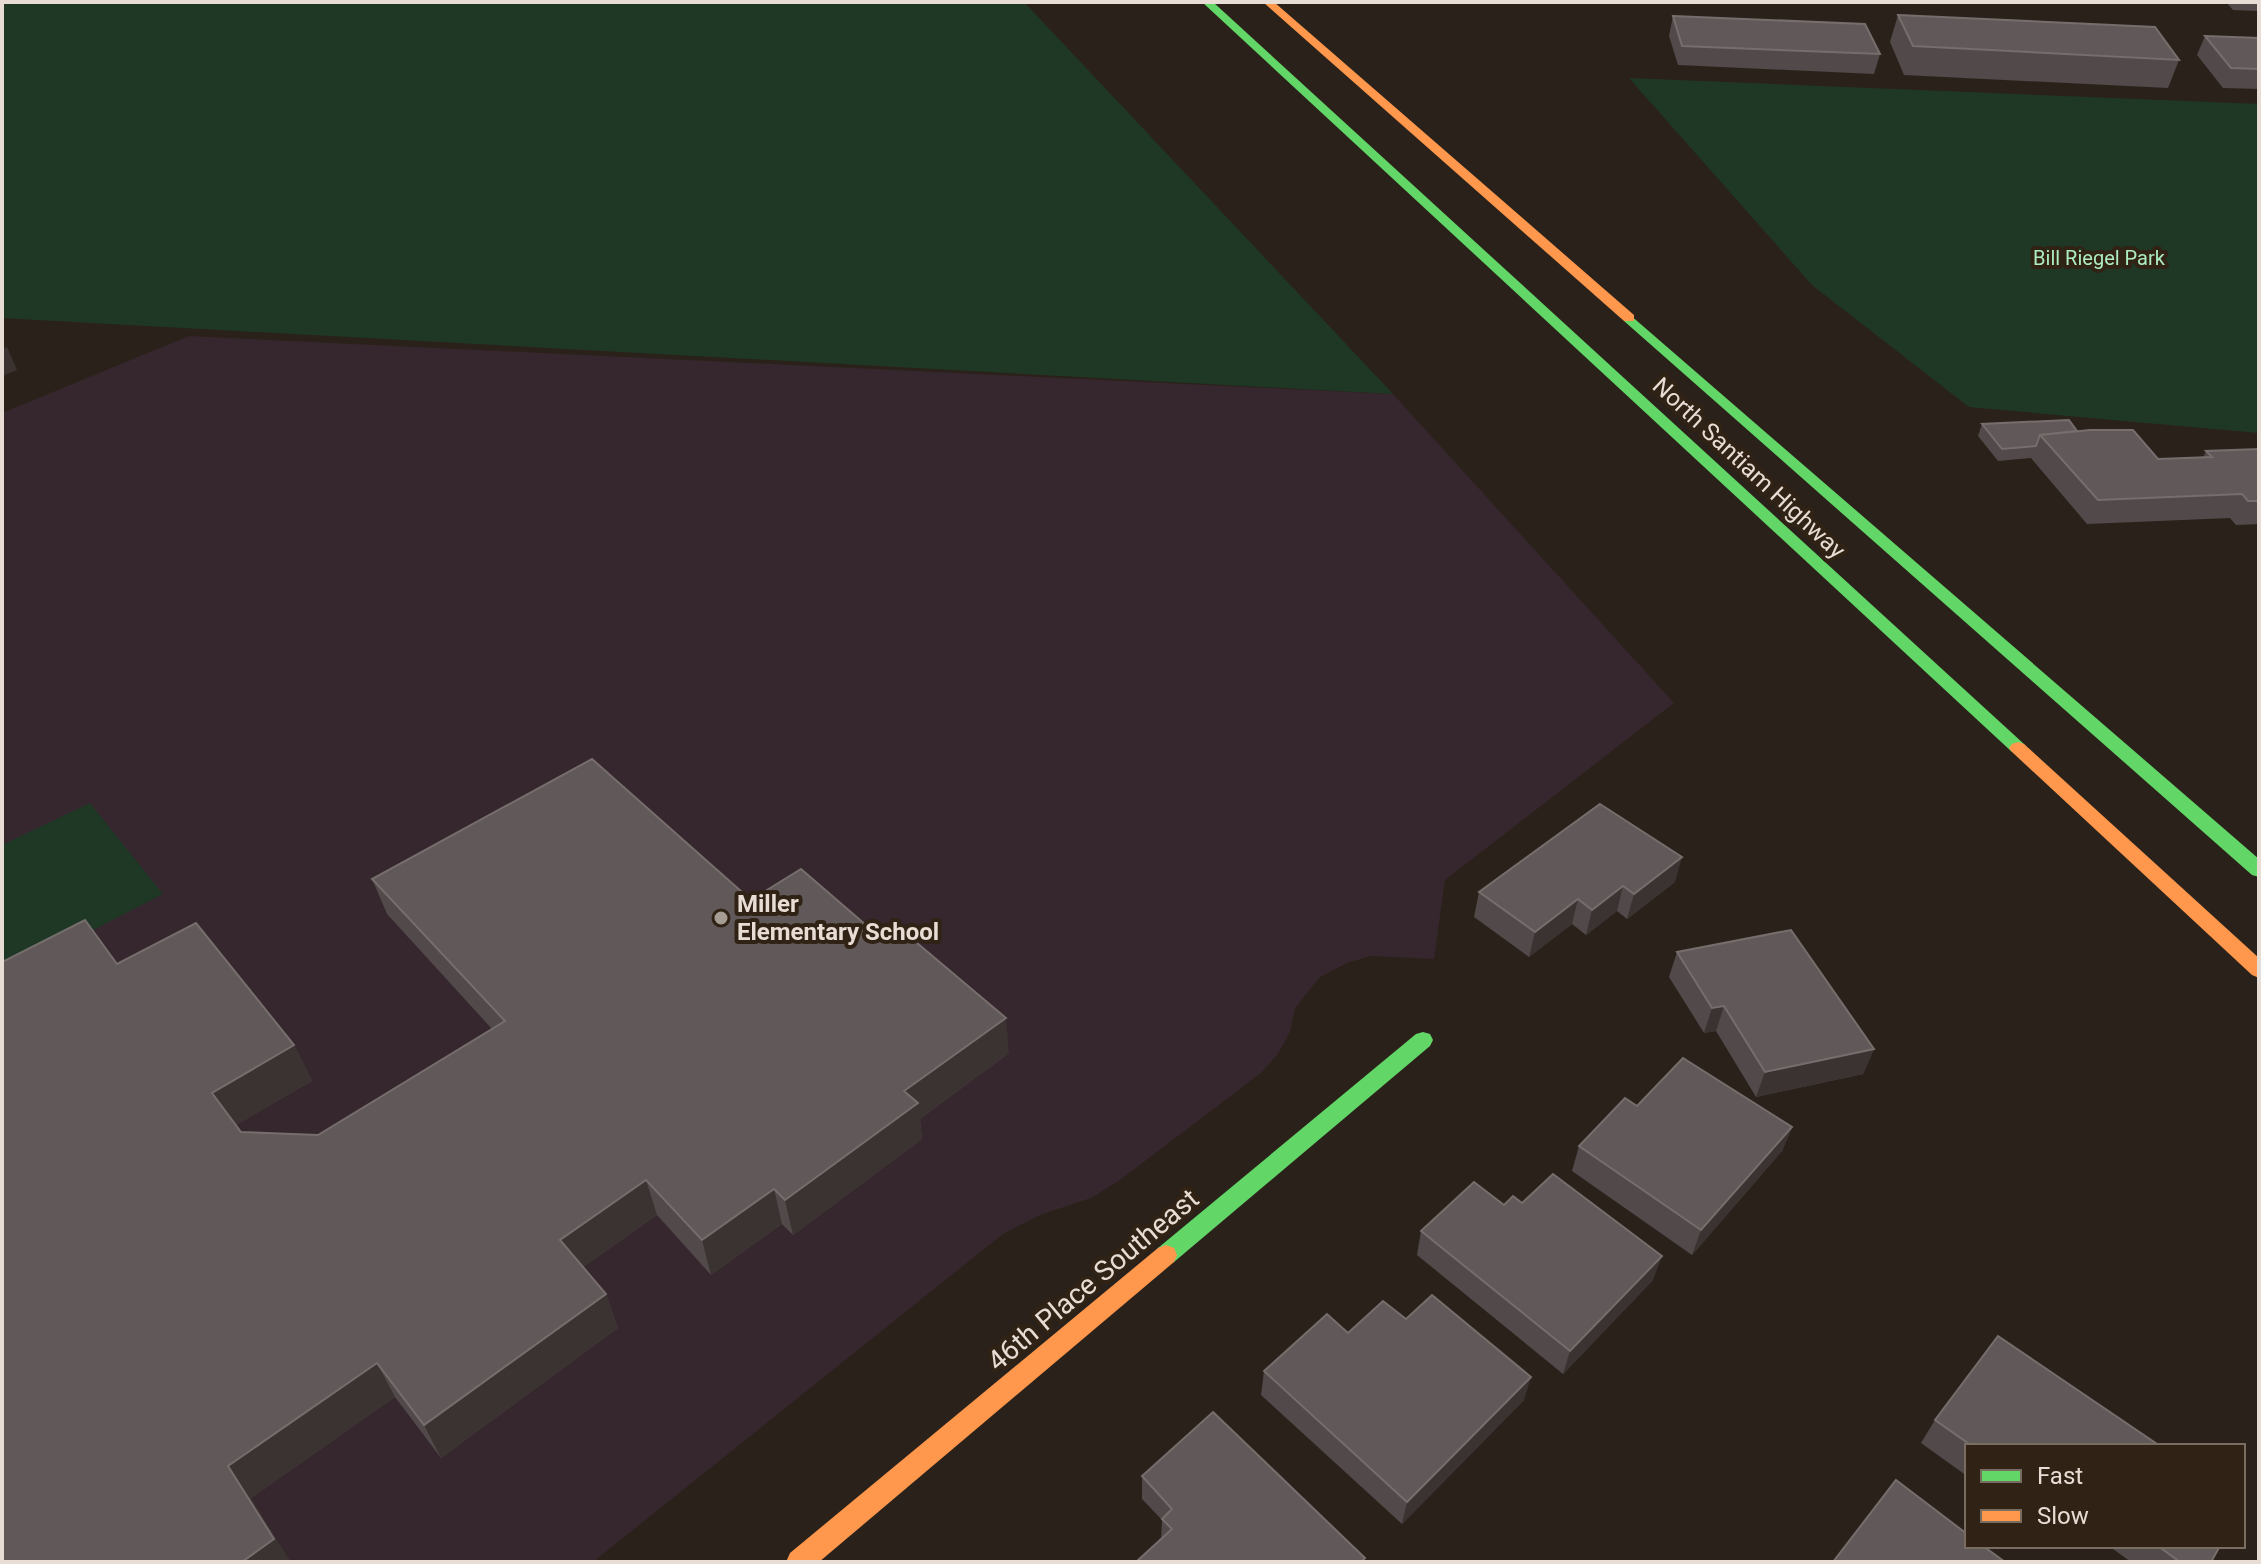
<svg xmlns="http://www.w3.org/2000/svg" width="2261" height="1564" viewBox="0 0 2261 1564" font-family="Roboto,sans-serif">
<rect width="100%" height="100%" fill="#2a221a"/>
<path fill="#36262d" d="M 189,336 L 1393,394 L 1674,703 L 1445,880 L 1434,959 L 1371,956 L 1347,963 L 1320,977 L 1295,1008 L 1290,1032 L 1278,1054 L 1261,1073 L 1120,1180 L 1091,1198 L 1040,1215 L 1003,1234 L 593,1562 L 2,1562 L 2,413 Z"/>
<g fill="#1f3826">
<path d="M 2,2 L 1024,2 L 1393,394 L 2,318 Z"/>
<path d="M 1629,78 L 2259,104 L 2259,433 L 1969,407 L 1812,285 Z"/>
<path d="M 90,803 L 163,894 L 2,977 L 2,845 Z"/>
</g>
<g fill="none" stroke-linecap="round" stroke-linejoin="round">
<g fill="#63d668" fill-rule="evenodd">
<path d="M 1202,2 L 1213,2 L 2024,744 L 2027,748 L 2024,752 L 2012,752 Z"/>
<path d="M 1629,314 L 2259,859 L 2259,877 L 2252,875 L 1624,321 L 1624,315 Z"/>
<path d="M 1423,1032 L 1430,1034 L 1433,1040 L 1430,1046 L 1174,1262 L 1166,1265 L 1158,1262 L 1155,1255 L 1158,1248 L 1416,1034 Z"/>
</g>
<g fill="#ff974d" fill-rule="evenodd">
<path d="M 1263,2 L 1274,2 L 1634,315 L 1634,321 L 1624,321 Z"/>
<path d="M 2018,742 L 2024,744 L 2259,958 L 2259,978 L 2252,975 L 2012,752 L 2009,748 L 2012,744 Z"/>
<path d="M 1166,1245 L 1174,1248 L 1177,1255 L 1174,1262 L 819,1562 L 786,1562 L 790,1553 L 1158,1248 Z"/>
</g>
</g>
<g fill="#51494a">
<path d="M 2226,2 L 2259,2 L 2259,11 L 2233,10 Z"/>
<path d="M 1898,15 L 2179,60 L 2168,88 L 1904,75 L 1890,42 Z"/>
<path d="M 1673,16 L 1880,54 L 1874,74 L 1678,65 L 1669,36 Z"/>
<path d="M 2205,36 L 2259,38 L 2259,89 L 2223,88 L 2197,55 Z"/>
<path d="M 1982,424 L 2077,431 L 2158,459 L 2203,458 L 2206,451 L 2259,449 L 2259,524 L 2236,525 L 2230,518 L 2087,524 L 2031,458 L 1998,461 L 1978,436 Z"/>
<path d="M 372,879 L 751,900 L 1009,1053 L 920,1119 L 922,1139 L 793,1235 L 782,1224 L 711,1275 L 657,1215 L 583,1267 L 606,1294 L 618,1328 L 441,1458 L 395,1397 L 251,1498 L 2,1562 L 117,964 L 294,1045 L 312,1081 L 236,1125 L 241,1132 L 318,1135 L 492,1029 L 387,914 Z"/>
<path d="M 1675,882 L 1627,919 L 1617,911 L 1586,935 L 1572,924 L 1529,957 L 1474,917 L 1479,892 Z"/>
<path d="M 1677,952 L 1874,1049 L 1863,1074 L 1756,1097 L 1716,1031 L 1704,1033 L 1669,977 Z"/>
<path d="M 1637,1106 L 1792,1127 L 1782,1151 L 1692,1255 L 1572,1171 L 1579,1146 Z"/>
<path d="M 1522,1203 L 1653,1280 L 1563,1374 L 1417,1255 L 1421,1231 L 1504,1205 Z"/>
<path d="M 1406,1319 L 1524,1400 L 1402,1524 L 1261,1395 L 1264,1371 L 1348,1333 Z"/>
<path d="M 1935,1420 L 2160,1446 L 1967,1446 L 1967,1476 L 1921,1443 Z"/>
<path d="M 1142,1476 L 1365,1558 L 1364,1562 L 1136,1562 L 1161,1539 L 1162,1520 L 1142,1499 Z"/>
<path d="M 2109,1546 L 2220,1546 L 2211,1562 L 2131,1562 Z"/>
</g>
<g fill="#3b3331">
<path d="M 7,347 L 17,370 L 2,376 L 2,349 Z"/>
<path d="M 1682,857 L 1675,882 L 1627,919 L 1634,894 Z"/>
<path d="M 1623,886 L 1617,911 L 1586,935 L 1592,910 Z"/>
<path d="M 1578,899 L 1572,924 L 1529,957 L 1535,932 Z"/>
<path d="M 1724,1006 L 1716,1031 L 1704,1033 L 1712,1008 Z"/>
<path d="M 1006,1018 L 1009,1053 L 920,1119 L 922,1139 L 793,1235 L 785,1200 L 904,1091 Z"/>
<path d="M 294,1045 L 312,1081 L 231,1128 L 212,1093 Z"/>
<path d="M 1874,1049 L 1863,1074 L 1756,1097 L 1765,1072 Z"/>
<path d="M 1792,1127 L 1782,1151 L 1692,1255 L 1701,1230 Z"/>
<path d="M 646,1180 L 657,1215 L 573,1274 L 560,1240 Z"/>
<path d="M 774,1189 L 782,1224 L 711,1275 L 702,1240 Z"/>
<path d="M 1662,1256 L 1653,1280 L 1563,1374 L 1570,1351 Z"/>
<path d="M 606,1294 L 618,1328 L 441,1458 L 424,1425 Z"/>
<path d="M 377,1363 L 395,1397 L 251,1498 L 291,1562 L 242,1562 L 228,1466 Z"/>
<path d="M 1531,1377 L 1524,1400 L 1402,1524 L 1407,1502 Z"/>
</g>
<g fill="#615959" stroke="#766e6c" stroke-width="2">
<path d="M 1898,15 L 2155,27 L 2179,60 L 1913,46 Z"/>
<path d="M 1673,16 L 1865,24 L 1880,54 L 1682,46 Z"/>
<path d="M 2205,36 L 2259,38 L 2259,69 L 2231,68 Z"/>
<path d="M 2069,420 L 2077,431 L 2040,435 L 2036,446 L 2002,449 L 1982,424 Z"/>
<path d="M 2090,430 L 2133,430 L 2158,459 L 2212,457 L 2206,451 L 2259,449 L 2259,501 L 2248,501 L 2242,494 L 2098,500 L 2040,435 Z"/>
<path d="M 592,759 L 751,900 L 801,869 L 881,938 L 898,927 L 1006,1018 L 904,1091 L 918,1103 L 785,1200 L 774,1189 L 702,1240 L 646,1180 L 560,1240 L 606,1294 L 424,1425 L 377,1363 L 228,1466 L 274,1539 L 242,1562 L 2,1562 L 2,962 L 85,920 L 117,964 L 196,923 L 294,1045 L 212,1093 L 241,1132 L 318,1135 L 505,1021 L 372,879 Z"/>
<path d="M 1600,804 L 1682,857 L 1634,894 L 1623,886 L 1592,910 L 1578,899 L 1535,932 L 1479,892 Z"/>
<path d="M 1791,930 L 1874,1049 L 1765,1072 L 1724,1006 L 1712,1008 L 1677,952 Z"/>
<path d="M 1683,1058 L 1792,1127 L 1701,1230 L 1579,1146 L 1625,1098 L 1637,1106 Z"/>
<path d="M 1553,1174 L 1662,1256 L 1570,1351 L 1421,1231 L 1474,1182 L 1504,1205 L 1513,1196 L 1522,1203 Z"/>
<path d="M 1432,1295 L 1531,1377 L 1407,1502 L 1264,1371 L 1327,1314 L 1348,1333 L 1383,1301 L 1406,1319 Z"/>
<path d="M 1998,1336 L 2160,1446 L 1972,1446 L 1935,1420 Z"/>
<path d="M 1213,1412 L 1365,1558 L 1361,1562 L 1136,1562 L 1172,1529 L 1162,1519 L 1172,1509 L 1142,1476 Z"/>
<path d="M 1896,1480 L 1967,1534 L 1967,1546 L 1983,1546 L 2005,1562 L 1833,1562 Z"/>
<path d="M 2158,1546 L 2220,1546 L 2211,1562 L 2180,1562 Z"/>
</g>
<circle fill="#a59c93" stroke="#302214" stroke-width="3" cx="721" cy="918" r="8"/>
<g text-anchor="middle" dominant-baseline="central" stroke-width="8" stroke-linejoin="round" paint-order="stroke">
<g font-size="20" fill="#acecc0" stroke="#302214">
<text x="2099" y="258">Bill Riegel Park</text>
</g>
<g font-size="24" fill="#e7ddd4" stroke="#302214">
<text transform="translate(1749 468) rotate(43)">North Santiam Highway</text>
</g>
<g font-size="24" font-weight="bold" fill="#e7ddd4" stroke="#302214" text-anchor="start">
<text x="737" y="904">Miller<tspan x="737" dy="28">Elementary School</tspan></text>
</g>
<g font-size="28" fill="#e7ddd4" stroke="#302214">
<text transform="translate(1093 1280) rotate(-40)">46th Place Southeast</text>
</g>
</g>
<rect width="2261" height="1564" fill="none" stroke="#e7ddd4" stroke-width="8"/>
<rect x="1965" y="1444" width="280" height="104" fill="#302214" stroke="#796d61" stroke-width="2"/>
<rect x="1981" y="1470" width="40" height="12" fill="#63d668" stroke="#796d61" stroke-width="2"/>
<text x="2037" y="1484" font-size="24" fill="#e7ddd4">Fast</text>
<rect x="1981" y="1510" width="40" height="12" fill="#ff974d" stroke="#796d61" stroke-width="2"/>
<text x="2037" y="1524" font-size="24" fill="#e7ddd4">Slow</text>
</svg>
